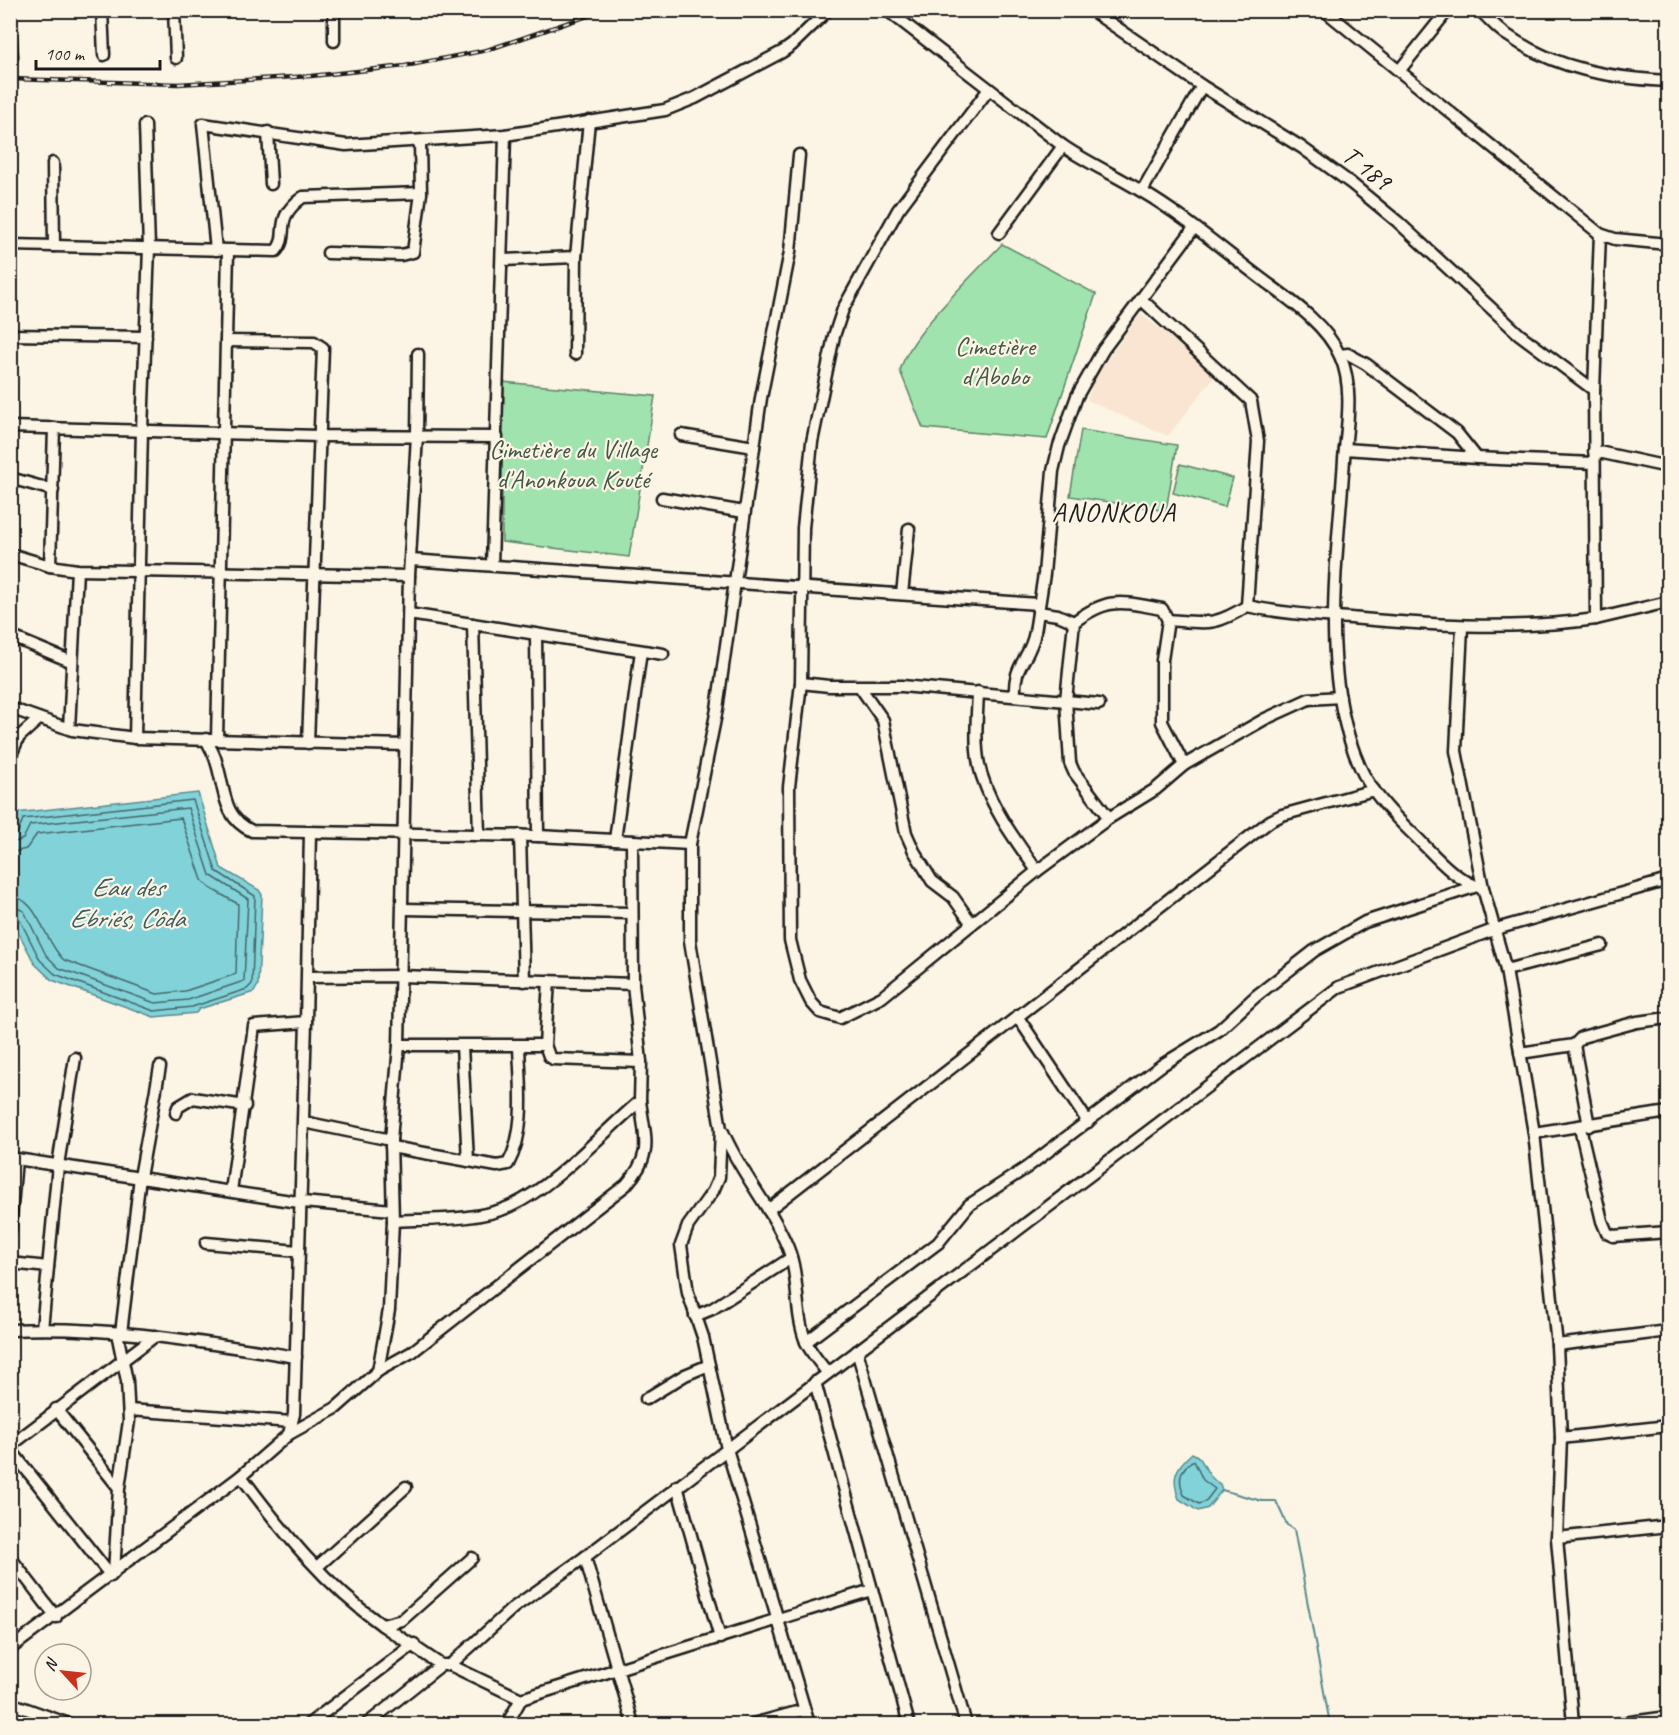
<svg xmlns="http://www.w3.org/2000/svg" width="1679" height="1735" viewBox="0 0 1679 1735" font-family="Caveat,sans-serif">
<rect width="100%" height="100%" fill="#fcf5e5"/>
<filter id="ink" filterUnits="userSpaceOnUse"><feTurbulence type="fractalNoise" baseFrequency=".0167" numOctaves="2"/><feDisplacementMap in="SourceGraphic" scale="12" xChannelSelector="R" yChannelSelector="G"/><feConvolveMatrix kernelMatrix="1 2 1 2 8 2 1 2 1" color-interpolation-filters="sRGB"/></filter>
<g filter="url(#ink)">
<path fill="#f9e5d1" d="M 1140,314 L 1218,372 L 1168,436 L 1087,400 L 1095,377 Z"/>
<g fill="#a0e3ae" stroke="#5e8065" stroke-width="1.5">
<path d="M 1002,244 L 1096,294 L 1047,439 L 923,428 L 900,371 C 908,336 975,273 1002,244 Z"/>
<path d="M 502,382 L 655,396 L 629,557 L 502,542 Z"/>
<path d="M 1081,430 L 1177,445 L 1166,511 L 1070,496 Z"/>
<path d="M 1180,464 L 1233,478 L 1225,507 L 1173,493 Z"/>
</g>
<g fill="#82d3d9" stroke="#598a8d" stroke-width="1.5">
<path d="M 198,793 L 221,868 L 259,890 L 262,895 L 258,985 L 254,992 L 199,1009 L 196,1013 L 154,1017 L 52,980 L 35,964 L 15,926 L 11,909 L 10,850 L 16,813 Z"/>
<path d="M 1192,1453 C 1207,1459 1202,1474 1220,1484 L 1222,1490 L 1208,1508 L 1198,1511 L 1179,1499 C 1171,1478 1175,1468 1192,1453 Z"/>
</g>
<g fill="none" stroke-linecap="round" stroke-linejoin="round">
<g stroke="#456568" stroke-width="1.5">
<path d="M 10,836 L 18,833 L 23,819 L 193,800 L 216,871 L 255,896 L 252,984 L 247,989 L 192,1007 L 154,1011 L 55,974 L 40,960 L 18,916 L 10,913"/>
<path d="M 10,844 L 23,839 L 30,825 L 188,808 L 210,875 L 248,899 L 244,981 L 188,1000 L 155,1003 L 59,968 L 46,955 L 24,911 L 10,905"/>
<path d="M 10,853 L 26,849 L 37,834 L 181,818 L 202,880 L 210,888 L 238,904 L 236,974 L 185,991 L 157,994 L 64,960 C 44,942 38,897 10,896"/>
<path d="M 1194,1461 L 1203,1480 L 1215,1489 L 1205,1502 L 1199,1504 L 1184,1495 C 1178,1481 1179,1468 1194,1461 Z"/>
</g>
<path stroke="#598a8d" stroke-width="2" d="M 1222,1490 L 1262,1501 L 1276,1501 L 1287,1525 L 1294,1529 L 1330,1724"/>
<g stroke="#1c1c1c" stroke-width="15">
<g id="minor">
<path d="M 102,10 L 104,55"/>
<path d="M 174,10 L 176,58"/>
<path d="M 334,10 L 334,41"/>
<path d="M 887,10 L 1063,146 C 1088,163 1115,175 1141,191 C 1184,216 1223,250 1263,280 C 1290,300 1326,324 1340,356 C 1354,386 1347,427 1344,459 C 1338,558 1318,673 1360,767 C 1371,792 1394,816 1413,834 C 1433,853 1454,881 1483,888"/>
<path d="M 1091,10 L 1202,86 L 1301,147 L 1352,184 L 1398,222 L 1519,334 L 1594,390"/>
<path d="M 1324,10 L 1600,234 L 1615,239 L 1668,244"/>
<path d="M 1479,10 C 1489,18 1496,28 1507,35 C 1555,69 1611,78 1668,81"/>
<path d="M 10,28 L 12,57"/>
<path d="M 1399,71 L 1448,10"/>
<path d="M 989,89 L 898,210 L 843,309 L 834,336 L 812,442 L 803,528 L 801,683 L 789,787 L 790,940 L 800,980 L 811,1002 L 820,1012 L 840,1018 L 882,997 L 1037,871 L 1109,818 L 1074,772 L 1070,763 L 1066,700 L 1074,622 C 1109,596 1122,602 1162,609 L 1168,620 L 1162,660 L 1162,722 L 1184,765"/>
<path d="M 268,132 L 271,184"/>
<path d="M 799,155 L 790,252 L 761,398 L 717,709 L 690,844 L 690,941 L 721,1129 L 719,1177 L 713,1191 L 688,1226 L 681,1245 L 688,1293 L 703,1337 L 727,1449 L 809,1724"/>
<path d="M 53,163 L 54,246"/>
<path d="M 1142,191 L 1202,86"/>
<path d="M 999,233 L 1063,146"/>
<path d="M 10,245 L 276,251 C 291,234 271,220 303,197 L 421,193"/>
<path d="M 216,250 L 203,124 L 346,145 L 505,135 L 665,110 L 695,98 L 782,52 L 792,45 L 828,10"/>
<path d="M 328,253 L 401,255 L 413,252 L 421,193 L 420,142"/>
<path d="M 503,260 L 576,257"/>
<path d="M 1141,299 L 1251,401 L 1258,441 L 1247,606"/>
<path d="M 10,335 L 146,337"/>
<path d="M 226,341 L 314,342 L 323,348 L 308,743"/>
<path d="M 575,354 L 576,257 L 589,121"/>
<path d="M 1340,355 L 1348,354 L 1366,364 L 1457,433 L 1477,458"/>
<path d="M 10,427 L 319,436 L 497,437"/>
<path d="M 681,435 L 754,447"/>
<path d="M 1345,449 L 1477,458 L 1594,463"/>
<path d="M 1594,451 L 1668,467"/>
<path d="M 10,478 L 53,490"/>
<path d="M 662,498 L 744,512"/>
<path d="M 10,554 L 50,566 L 77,570 L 409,576"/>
<path d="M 411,560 L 1038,604"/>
<path d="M 492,565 L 505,135"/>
<path d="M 50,566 L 54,428"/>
<path d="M 902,594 L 909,529"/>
<path d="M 1038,612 L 1058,615 L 1074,622"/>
<path d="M 409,614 L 663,654"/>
<path d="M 1596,619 L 1668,602"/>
<path d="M 1168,620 C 1206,623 1214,627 1247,606 C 1285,614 1323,616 1362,619 C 1443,626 1515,630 1596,619 L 1594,390 L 1600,234"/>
<path d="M 473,624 L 479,835"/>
<path d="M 1462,627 L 1456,751 L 1483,888 L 1506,970 L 1534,1133 L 1557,1345 L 1561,1438 L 1557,1538 L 1573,1724"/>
<path d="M 536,634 L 538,836"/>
<path d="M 10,636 L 70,661"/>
<path d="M 801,683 L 829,686 L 902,686 L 1099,704"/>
<path d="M 860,687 L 883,720 L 906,833 L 914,851 L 932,881 L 953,897 L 972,924"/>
<path d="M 978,692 C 977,720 973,753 983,779 C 994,812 1017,842 1037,871"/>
<path d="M 1015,695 C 1013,664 1030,660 1035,632 L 1044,574 L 1053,471 L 1059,446 L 1077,396 L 1103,350 L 1194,228"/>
<path d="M 10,708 L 72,730 L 135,738 L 405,745"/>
<path d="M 69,729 L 77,570"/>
<path d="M 135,738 L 142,430 L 149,248 L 145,125"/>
<path d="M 206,739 C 209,746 214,753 216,761 C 225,788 222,818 252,831 L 538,836 L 690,844"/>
<path d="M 217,739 L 228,251"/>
<path d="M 10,757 L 19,737 L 39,719"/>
<path d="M 1109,818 L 1156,789 L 1184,765 L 1265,719 L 1309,699 L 1340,697"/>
<path d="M 520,835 L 524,981"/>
<path d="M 615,840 L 641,651"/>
<path d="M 403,909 L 632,913"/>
<path d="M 1506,970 L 1602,945"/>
<path d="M 308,977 L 401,976 L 633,984"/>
<path d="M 1017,1016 L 1088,1122"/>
<path d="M 306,1022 L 310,833"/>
<path d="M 399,1045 L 545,1045 L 549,1056 L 553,1059 L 641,1062"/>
<path d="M 545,1045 L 549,981"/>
<path d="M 1574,1045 L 1589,1126"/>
<path d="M 462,1046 L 468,1161"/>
<path d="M 1520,1053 L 1574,1045 L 1582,1037 L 1637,1022 L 1668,1018"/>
<path d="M 176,1113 L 178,1107 L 193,1098 L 245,1106"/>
<path d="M 304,1122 L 391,1140"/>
<path d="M 1580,1128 L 1602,1221 L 1607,1233 L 1613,1236 L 1668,1232"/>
<path d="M 723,1132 C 740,1173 771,1206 788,1248 C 800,1278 794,1312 806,1342 C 811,1353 819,1362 827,1372"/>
<path d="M 1534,1133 L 1668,1112"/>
<path d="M 391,1147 L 497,1166 L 508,1164 C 527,1130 520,1083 519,1046"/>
<path d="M 10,1158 L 291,1201 L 392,1210"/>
<path d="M 231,1191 L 254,1026 L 306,1022 L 294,1414 L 289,1434 L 241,1476 C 282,1531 326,1586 382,1625 L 402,1620 L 472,1558"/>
<path d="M 768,1210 L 1270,821 L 1282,815 L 1374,790"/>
<path d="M 393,1221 C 428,1219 479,1221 511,1206 C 556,1185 601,1134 640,1101 L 641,1062 L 633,984 L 632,841"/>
<path d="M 10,1231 L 16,1159"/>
<path d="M 206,1243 L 298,1251"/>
<path d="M 10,1263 L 48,1267"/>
<path d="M 695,1316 L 712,1309 L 791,1258"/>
<path d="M 42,1329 L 58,1165 L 75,1058"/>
<path d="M 10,1330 C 106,1325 202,1342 296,1357"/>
<path d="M 121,1333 L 140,1177 L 160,1067"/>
<path d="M 806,1342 L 938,1243 L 969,1205 L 1026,1168 L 1162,1065 L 1219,1030 L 1256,996 L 1314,951 L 1365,922 L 1477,886"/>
<path d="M 1557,1345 L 1668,1331"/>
<path d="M 857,1351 L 966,1724"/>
<path d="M 378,1371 L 412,1352 L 626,1185 C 654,1154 645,1139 640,1101"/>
<path d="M 815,1382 L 909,1724"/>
<path d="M 646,1399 L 685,1375 L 709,1365"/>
<path d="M 56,1409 L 119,1488"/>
<path d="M 129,1410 L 292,1422"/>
<path d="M 289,1434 L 336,1408 L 378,1371 L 389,1310 L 393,1221 L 391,1140 L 399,1045 L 409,576 L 417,435 L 418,354"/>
<path d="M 1561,1438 L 1668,1426"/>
<path d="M 10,1446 L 155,1336"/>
<path d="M 10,1449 L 111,1576"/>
<path d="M 677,1486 L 720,1638"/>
<path d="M 1557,1538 L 1668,1526"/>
<path d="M 10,1557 L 56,1617"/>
<path d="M 585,1557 L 633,1724"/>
<path d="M 317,1567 L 406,1487"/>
<path d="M 114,1573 L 119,1488 L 129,1421 L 127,1381 L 117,1333"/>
<path d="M 382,1625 L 441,1665 L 450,1665 L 521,1699 L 872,1590"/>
<path d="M 10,1649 L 241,1476"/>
<path d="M 450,1665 L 513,1608 L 585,1557 L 1339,987 L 1496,929 L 1668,880"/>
<path d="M 10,1703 L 69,1724"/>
<path d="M 309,1724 L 414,1644"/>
<path d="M 367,1724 L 441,1665"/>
<path d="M 507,1724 L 521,1699"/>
<path d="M 753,1724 L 804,1710"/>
<path d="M 1616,1724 L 1668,1717"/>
</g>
</g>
<use href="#minor" stroke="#fcf5e5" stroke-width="10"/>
<g stroke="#1c1c1c" stroke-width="4.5">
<path id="rail" d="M 10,79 L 178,84 L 311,76 L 405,66 L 487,50 L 605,10"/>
</g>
<use href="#rail" stroke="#fcf5e5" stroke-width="2" stroke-dasharray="7" stroke-linecap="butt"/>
</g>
</g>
<g text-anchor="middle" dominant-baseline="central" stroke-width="4.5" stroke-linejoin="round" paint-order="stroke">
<g font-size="26" fill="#1c1c1c" stroke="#fcf5e5">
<text transform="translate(1367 168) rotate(38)">T 189</text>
</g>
<g font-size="26" fill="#445848" stroke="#fcf5e5">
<text x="995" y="346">Cimetière<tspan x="995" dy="30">d'Abobo</tspan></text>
<text x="573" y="449">Cimetière du Village<tspan x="573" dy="30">d'Anonkoua Kouté</tspan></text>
</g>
<g font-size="27" letter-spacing="1.5" fill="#1c1c1c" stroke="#fcf5e5">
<text x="1114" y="512">ANONKOUA</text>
</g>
<g font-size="27" font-style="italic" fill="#405c5e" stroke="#fcf5e5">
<text x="127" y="887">Eau des<tspan x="127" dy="31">Ebriés, Côda</tspan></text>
</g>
</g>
<rect width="1679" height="1735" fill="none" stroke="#fcf5e5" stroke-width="36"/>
<rect x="18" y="18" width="1643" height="1699" fill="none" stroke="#1c1c1c" stroke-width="2" filter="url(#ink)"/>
<g transform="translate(63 1672) rotate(297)"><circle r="28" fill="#fcf5e5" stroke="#a29e95" stroke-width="1.5"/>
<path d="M0-4.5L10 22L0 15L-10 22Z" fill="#c8321e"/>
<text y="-9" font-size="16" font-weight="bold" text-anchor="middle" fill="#1c1c1c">N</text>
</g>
<path d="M36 60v9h124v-9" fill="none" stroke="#1c1c1c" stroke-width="3"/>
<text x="45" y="60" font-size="18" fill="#1c1c1c" stroke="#fcf5e5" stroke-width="4.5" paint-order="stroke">100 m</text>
</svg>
